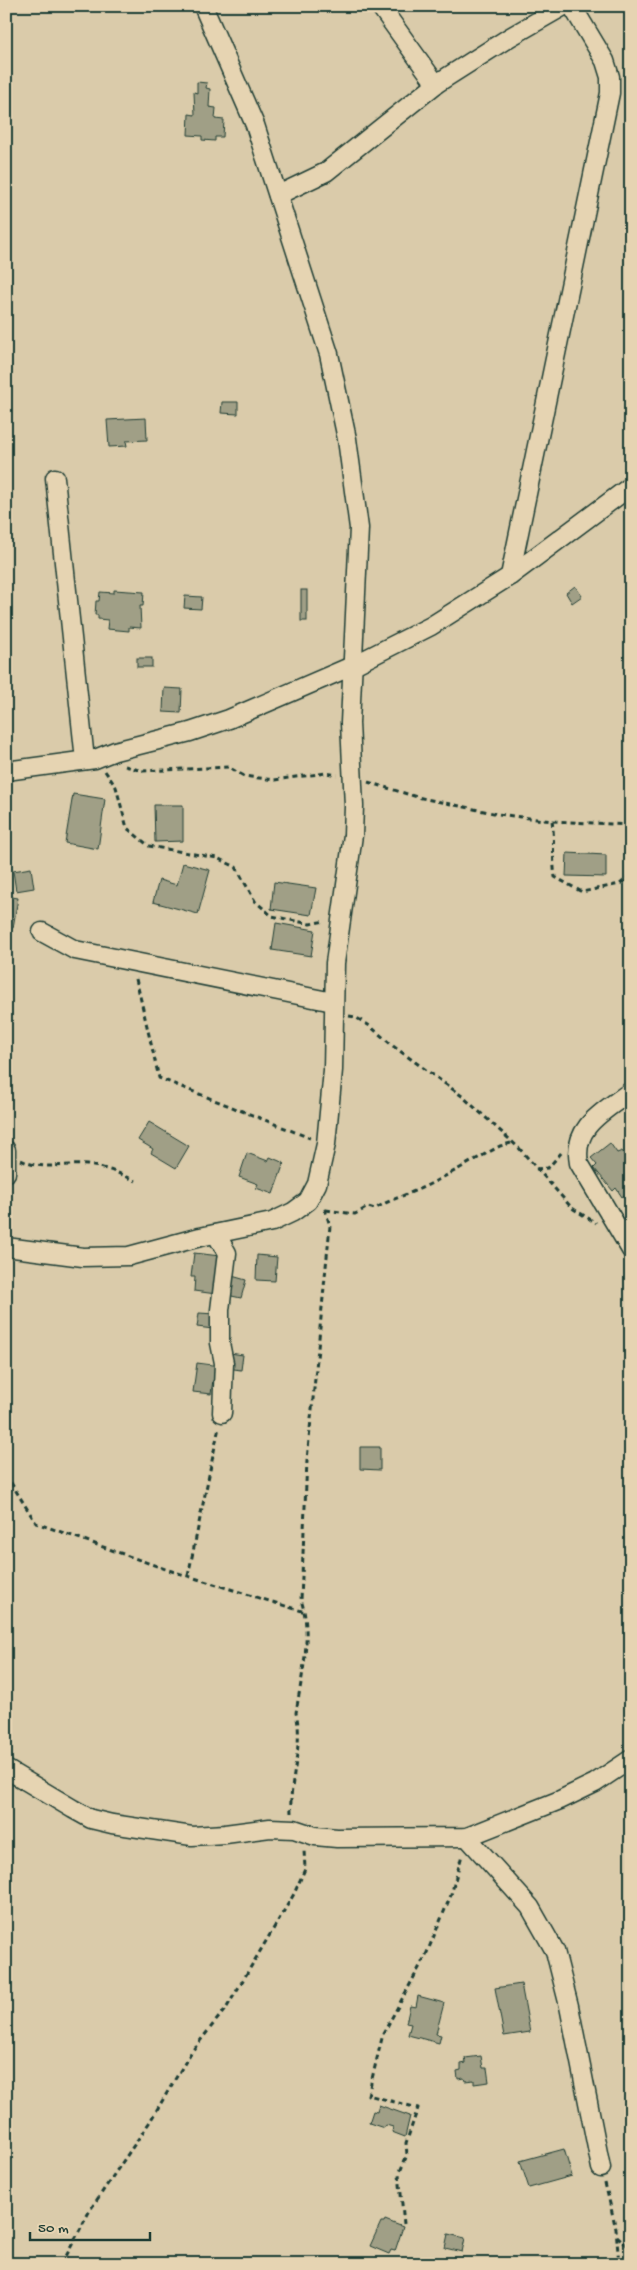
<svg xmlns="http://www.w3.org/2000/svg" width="637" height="2270" viewBox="0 0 637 2270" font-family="'Gochi Hand',sans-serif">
<rect width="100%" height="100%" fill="#dacbaa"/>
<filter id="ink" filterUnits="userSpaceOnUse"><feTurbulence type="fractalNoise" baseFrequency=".02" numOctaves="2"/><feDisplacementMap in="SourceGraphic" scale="10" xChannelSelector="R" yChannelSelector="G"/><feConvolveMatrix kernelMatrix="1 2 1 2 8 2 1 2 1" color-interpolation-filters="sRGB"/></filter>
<g filter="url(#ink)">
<g fill="#a09f86" stroke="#1f3d34">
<path d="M 197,82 L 207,83 L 206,88 L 210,89 L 209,107 L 216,108 L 215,119 L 224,120 L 223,137 L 215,137 L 215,141 L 202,140 L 202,136 L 188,135 L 189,114 L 195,115 L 194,92 L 197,93 Z"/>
<path d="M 222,402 L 238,402 L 238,414 L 221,413 Z"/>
<path d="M 146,418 L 147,440 L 126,441 L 127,446 L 109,447 L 107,420 Z"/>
<path d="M 575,586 L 582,596 L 572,603 L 566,593 Z"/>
<path d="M 114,590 L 144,592 L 143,606 L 140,606 L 141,628 L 129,627 L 129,631 L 107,629 L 108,620 L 98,619 L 98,615 L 95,615 L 96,601 L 99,601 L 100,592 L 114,593 Z"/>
<rect x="301" y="590" width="6" height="31"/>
<path d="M 185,596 L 202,597 L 201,609 L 184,608 Z"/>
<rect x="137" y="658" width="15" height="9"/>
<path d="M 164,688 L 182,689 L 181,713 L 163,712 Z"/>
<path d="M 73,794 L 105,799 L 98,849 L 65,843 Z"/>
<path d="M 154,805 L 183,805 L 183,841 L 155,842 Z"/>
<path d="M 567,853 L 606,855 L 606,877 L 566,876 Z"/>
<path d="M 183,863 L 210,870 L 198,914 L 153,902 L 159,880 L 177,885 Z"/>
<path d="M 31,868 L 34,888 L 16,891 L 13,871 Z"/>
<path d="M 274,882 L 316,888 L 311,915 L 271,909 Z"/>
<path d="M 6,896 L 18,898 L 13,928 L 6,927 Z"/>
<path d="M 276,923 L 315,930 L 311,956 L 272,950 Z"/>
<path d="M 149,1122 L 189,1146 L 176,1168 L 151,1153 L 153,1149 L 138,1140 Z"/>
<path d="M 610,1143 L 617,1153 L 622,1151 L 631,1162 L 631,1189 L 622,1197 L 616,1188 L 613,1191 L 594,1168 L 597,1165 L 591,1158 Z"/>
<path d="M 247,1153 L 268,1161 L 270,1157 L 284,1163 L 273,1194 L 256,1188 L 258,1184 L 239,1177 Z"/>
<path d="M 194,1253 L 220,1256 L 216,1294 L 194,1291 L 195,1277 L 191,1277 Z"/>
<path d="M 257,1255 L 277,1257 L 275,1281 L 256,1280 Z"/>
<path d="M 232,1276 L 246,1280 L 241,1298 L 227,1295 Z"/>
<path d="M 199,1313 L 215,1314 L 213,1329 L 197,1327 Z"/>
<path d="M 230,1353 L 243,1355 L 241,1370 L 227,1368 Z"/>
<path d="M 197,1363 L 220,1366 L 218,1381 L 213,1380 L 211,1394 L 193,1392 Z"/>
<path d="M 360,1447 L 380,1447 L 380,1470 L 360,1469 Z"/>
<path d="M 521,1984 L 530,2032 L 504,2036 L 495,1988 Z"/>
<path d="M 418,1996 L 444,2003 L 436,2034 L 441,2035 L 439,2043 L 408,2035 L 411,2024 L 406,2023 L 410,2006 L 416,2007 Z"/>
<path d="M 481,2056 L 483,2068 L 487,2068 L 489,2082 L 474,2084 L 474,2080 L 465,2081 L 464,2078 L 458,2079 L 457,2071 L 461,2070 L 461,2064 L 466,2063 L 465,2058 Z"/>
<path d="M 379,2105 L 410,2116 L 405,2137 L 392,2132 L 393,2127 L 386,2125 L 384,2128 L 369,2123 L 373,2111 L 377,2112 Z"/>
<path d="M 564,2149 L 572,2176 L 529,2188 L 520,2161 Z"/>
<path d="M 385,2220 L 403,2227 L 395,2251 L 391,2250 L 389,2254 L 370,2246 L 381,2222 L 384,2222 Z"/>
<path d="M 448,2234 L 465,2238 L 462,2252 L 445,2248 Z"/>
</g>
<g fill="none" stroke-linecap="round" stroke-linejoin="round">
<g stroke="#1f3d34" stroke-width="21">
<g id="minor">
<path d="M 380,6 L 436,84"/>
<path d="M 278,195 L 326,172 L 436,84 L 510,37 L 564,6"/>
<path d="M 55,478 L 85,760"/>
<path d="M 510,576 L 610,93 L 610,77 L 605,61 L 572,6"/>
<path d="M 6,771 L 95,759 L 115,751 L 190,732 L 229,719 L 352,666 L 431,626 L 510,576 L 631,486"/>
<path d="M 42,932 L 75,950 L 333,1002"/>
<path d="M 631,1091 C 605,1111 572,1126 579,1163 L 631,1250"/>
<path d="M 6,1150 L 6,1173"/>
<path d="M 216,1234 L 227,1253 L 220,1310 L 220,1343 L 224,1363 L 222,1413"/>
<path d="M 6,1247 L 83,1257 L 129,1256 L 200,1237 L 272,1222 L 293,1212 L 308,1201 L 317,1184 L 326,1144 L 333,1070 L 335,963 L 353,835 L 354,806 L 350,723 L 359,528 L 347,439 L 329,354 L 255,125 L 203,6"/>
<path d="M 6,1769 L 73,1809 L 91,1819 L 112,1824 L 192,1836 L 225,1834 L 270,1828 L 294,1829 L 315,1836 L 337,1838 L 467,1837 L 560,1800 L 595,1783 L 631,1759"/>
<path d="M 467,1837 L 530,1907 L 555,1951 L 569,2006 L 601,2168"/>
</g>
</g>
<g stroke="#1f3d34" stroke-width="3" stroke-dasharray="5 4" stroke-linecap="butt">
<path d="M 125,766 L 142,771 L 228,767 L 244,776 L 274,780 L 326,773 L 337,775"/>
<path d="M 105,771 L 116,787 L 127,828 L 149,846 L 217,858 L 236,867 L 255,901 L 272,916 L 310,924 L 325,921"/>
<path d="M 368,782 L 417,797 L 498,814 L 552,821 L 631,825"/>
<path d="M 552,821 C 555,839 552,857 555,877 L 582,892 L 620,884 L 631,875"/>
<path d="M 136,979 L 159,1078 L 310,1138"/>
<path d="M 349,1016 L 355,1017 L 370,1026 L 393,1046 L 462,1096 L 519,1148 L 572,1208 L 596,1223"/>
<path d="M 21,1160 C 41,1171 65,1163 87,1165 C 105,1167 119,1173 136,1181"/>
<path d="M 536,1169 L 548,1168 L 562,1152"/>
<path d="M 326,1210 L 355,1214 L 368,1207 L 375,1209 C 392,1198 410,1194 428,1185 C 452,1173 476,1159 500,1146 L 511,1143"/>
<path d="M 6,1475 L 36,1523 L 165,1569 L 305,1612"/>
<path d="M 188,1576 L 219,1427"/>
<path d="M 291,1813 C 289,1779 304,1747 296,1713 C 301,1678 313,1635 301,1600 L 307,1460 L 330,1226 L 324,1206"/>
<path d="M 605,2183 L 616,2229 L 619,2264"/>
<path d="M 404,2224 L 399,2174 L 407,2155 L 406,2143 L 418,2108 L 368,2095 L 383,2034 L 426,1955 L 451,1895 L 462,1855"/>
<path d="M 617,2236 L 631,2249"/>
<path d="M 62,2264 L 90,2210 L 149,2123 L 192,2051 L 227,2007 L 294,1894 L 305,1869 L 304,1850"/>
</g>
<use href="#minor" stroke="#e6d4b2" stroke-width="18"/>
</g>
</g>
<rect width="637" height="2270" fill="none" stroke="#e6d4b2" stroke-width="25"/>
<rect x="12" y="12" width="612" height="2245" fill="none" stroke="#1f3d34" stroke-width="2" filter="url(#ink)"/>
<path d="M30 2232v8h120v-8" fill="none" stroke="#1f3d34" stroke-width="2.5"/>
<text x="38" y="2232" font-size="15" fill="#1f3d34" stroke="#e6d4b2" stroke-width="4" paint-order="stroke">50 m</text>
</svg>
